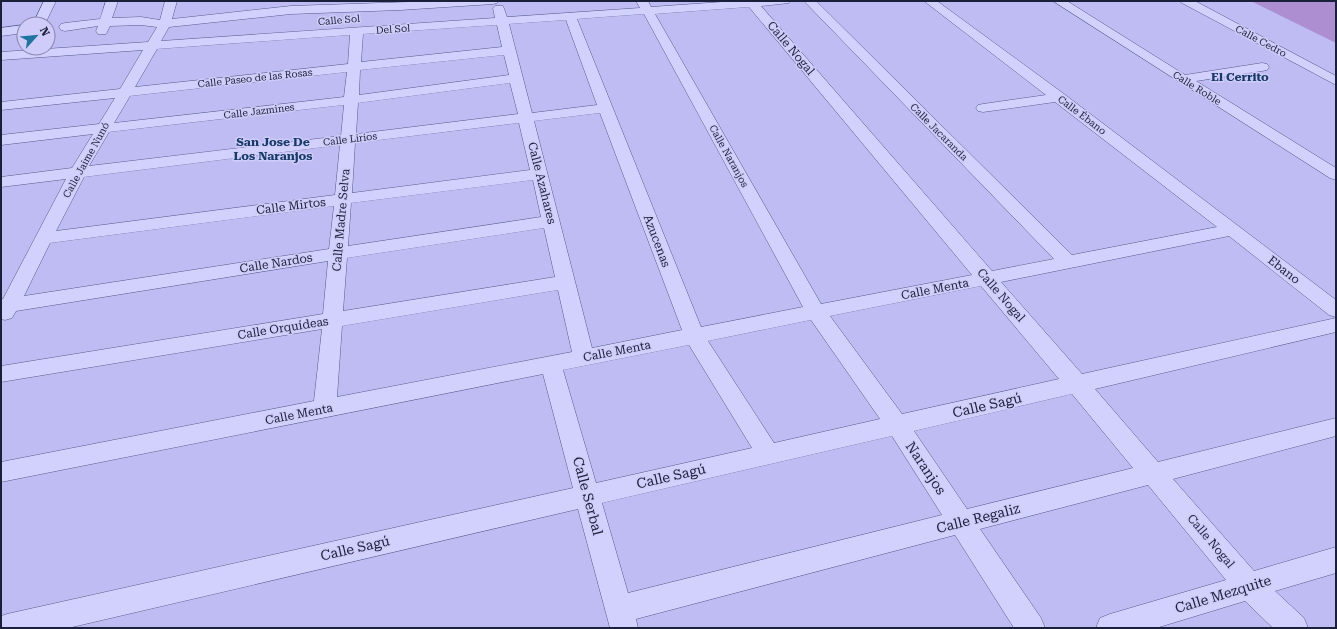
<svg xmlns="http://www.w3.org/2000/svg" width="1337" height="629" viewBox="0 0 1337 629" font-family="'Roboto Serif',serif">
<rect width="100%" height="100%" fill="#bebcf2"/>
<path fill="#ad8fd1" d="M 1251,1 L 1336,1 L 1336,43 Z"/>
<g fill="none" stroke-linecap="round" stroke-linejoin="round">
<g stroke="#545b8b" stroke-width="1">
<g id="minor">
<path d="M 44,1 L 56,1 L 45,24 L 33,24 Z"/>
<path d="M 106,1 L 118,1 L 112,18 L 141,17 L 160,20 L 165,1 L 177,1 L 172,19 L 291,6 L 439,1 L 499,1 L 497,3 L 493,4 L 400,10 L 291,14 L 169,27 L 161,41 L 495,18 L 493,8 L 495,6 L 503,6 L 507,17 L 640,8 L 636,1 L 648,1 L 651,7 L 736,1 L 791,1 L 789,3 L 761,6 L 992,271 L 1054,259 L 804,1 L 816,1 L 1072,255 L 1217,227 L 1055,102 L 983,112 L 978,111 L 976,108 L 978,105 L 983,104 L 1046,95 L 924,1 L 937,1 L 1064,94 L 1336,300 L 1336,317 L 1329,315 L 1229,236 L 1001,282 L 1082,374 L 1336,318 L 1336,332 L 1095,389 L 1158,462 L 1336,418 L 1336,436 L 1173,479 L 1254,571 L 1336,547 L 1336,573 L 1275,591 L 1304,618 L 1308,628 L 1273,628 L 1245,601 L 1156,628 L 1096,628 L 1100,618 L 1110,614 L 1226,580 L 1148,485 L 980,529 L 1041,618 L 1045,628 L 1014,628 L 955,535 L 636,619 L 638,628 L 610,628 L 578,509 L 68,628 L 1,628 L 1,616 L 7,614 L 573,488 L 543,374 L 1,482 L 1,462 L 314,401 L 322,329 L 1,382 L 1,366 L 323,314 L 328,261 L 16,311 L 12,318 L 5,320 L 1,319 L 1,299 L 3,299 L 66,179 L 1,187 L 1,177 L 72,168 L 93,134 L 1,145 L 1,135 L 99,124 L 115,98 L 1,110 L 1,102 L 120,89 L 143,50 L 1,60 L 1,52 L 148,42 L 157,27 L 141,25 L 110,26 L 106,34 L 98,34 L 96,31 L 98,26 L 65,31 L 61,30 L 59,27 L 61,24 L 65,23 L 100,19 ZM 749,7 L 972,275 L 821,304 L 655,14 ZM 644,14 L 803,307 L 701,327 L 577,19 ZM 566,20 L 597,105 L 532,113 L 509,24 ZM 497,25 L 502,47 L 361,62 L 363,34 ZM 350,35 L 348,64 L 135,87 L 157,49 ZM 504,55 L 509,75 L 359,95 L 360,70 ZM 347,72 L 344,97 L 114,123 L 130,96 ZM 510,83 L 518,114 L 356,134 L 358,103 ZM 344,105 L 341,136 L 89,166 L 109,132 ZM 600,113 L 682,330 L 592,348 L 534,121 ZM 519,123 L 530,170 L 352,193 L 355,143 ZM 340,145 L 335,195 L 56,231 L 84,177 ZM 533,180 L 541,217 L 348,246 L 351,203 ZM 334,206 L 329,249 L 24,296 L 50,243 ZM 544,228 L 555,277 L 343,311 L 347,258 ZM 981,286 L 1059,379 L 902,414 L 830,316 ZM 558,290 L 572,352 L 337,397 L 342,326 ZM 811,320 L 880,419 L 774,443 L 708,341 ZM 689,345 L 752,448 L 596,483 L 563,370 ZM 1072,394 L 1133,468 L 967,509 L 914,431 ZM 892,436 L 942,515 L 628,593 L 602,503 Z"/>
<path d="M 1053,1 L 1067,1 L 1185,75 L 1262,63 L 1267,64 L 1269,67 L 1267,70 L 1262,71 L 1196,81 L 1336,168 L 1336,180 L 1330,178 Z"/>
<path d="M 1180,1 L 1195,1 L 1336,76 L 1336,85 L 1182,3 Z"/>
<path d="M 24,25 L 24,33 L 1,36 L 1,28 Z"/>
</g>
</g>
<use href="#minor" fill="#d2d0fc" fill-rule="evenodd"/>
</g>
<g text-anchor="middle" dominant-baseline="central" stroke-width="3" stroke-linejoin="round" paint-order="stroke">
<g font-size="10" fill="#1a2039" stroke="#cfccf9">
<text transform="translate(339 20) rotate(-5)">Calle Sol</text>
<text transform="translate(393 29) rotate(-4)">Del Sol</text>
<text transform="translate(1261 41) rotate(28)">Calle Cedro</text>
<text transform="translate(255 78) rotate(-6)">Calle Paseo de las Rosas</text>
<text transform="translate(1197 88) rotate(32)">Calle Roble</text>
<text transform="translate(259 111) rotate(-7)">Calle Jazmines</text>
<text transform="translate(1082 115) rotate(37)">Calle Ébano</text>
<text transform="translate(939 132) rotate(45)">Calle Jacaranda</text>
<text transform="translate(350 139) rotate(-7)">Calle Lirios</text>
<text transform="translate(729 156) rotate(61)">Calle Naranjos</text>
<text transform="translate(86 160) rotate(-61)">Calle Jaime Nunó</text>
</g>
<g font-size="12" fill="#1a2039" stroke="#cfccf9">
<text transform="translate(791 48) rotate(50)">Calle Nogal</text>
<text transform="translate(542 183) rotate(76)">Calle Azahares</text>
<text transform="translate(291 206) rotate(-7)">Calle Mirtos</text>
<text transform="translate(341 220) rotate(-85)">Calle Madre Selva</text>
<text transform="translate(657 241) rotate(69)">Azucenas</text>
<text transform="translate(276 263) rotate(-9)">Calle Nardos</text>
<text transform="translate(1284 270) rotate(38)">Ebano</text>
<text transform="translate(935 289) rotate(-11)">Calle Menta</text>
<text transform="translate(1001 295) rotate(49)">Calle Nogal</text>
<text transform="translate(283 328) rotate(-9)">Calle Orquídeas</text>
<text transform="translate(617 351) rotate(-11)">Calle Menta</text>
<text transform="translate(299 414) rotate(-11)">Calle Menta</text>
<text transform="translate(1211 541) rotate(50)">Calle Nogal</text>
</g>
<g font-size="12" font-weight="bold" fill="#163b69" stroke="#cfccf9">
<text x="1240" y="77">El Cerrito</text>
<text x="273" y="142">San Jose De<tspan x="273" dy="14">Los Naranjos</tspan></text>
</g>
<g font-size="14" fill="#1a2039" stroke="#cfccf9">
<text transform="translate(987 405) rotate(-13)">Calle Sagú</text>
<text transform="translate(926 468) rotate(56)">Naranjos</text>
<text transform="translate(671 476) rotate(-13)">Calle Sagú</text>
<text transform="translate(588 496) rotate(75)">Calle Serbal</text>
<text transform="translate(978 518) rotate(-14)">Calle Regaliz</text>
<text transform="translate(355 548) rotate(-13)">Calle Sagú</text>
<text transform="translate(1223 594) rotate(-17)">Calle Mezquite</text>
</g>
</g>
<rect width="1337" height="629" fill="none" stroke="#1a2039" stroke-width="4"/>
<g transform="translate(36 36) rotate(63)"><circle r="19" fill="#cfccf9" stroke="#8787ac"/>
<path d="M0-3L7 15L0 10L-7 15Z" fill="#1e75a0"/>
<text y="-6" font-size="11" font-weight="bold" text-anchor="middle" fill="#1a2039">N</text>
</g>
</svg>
